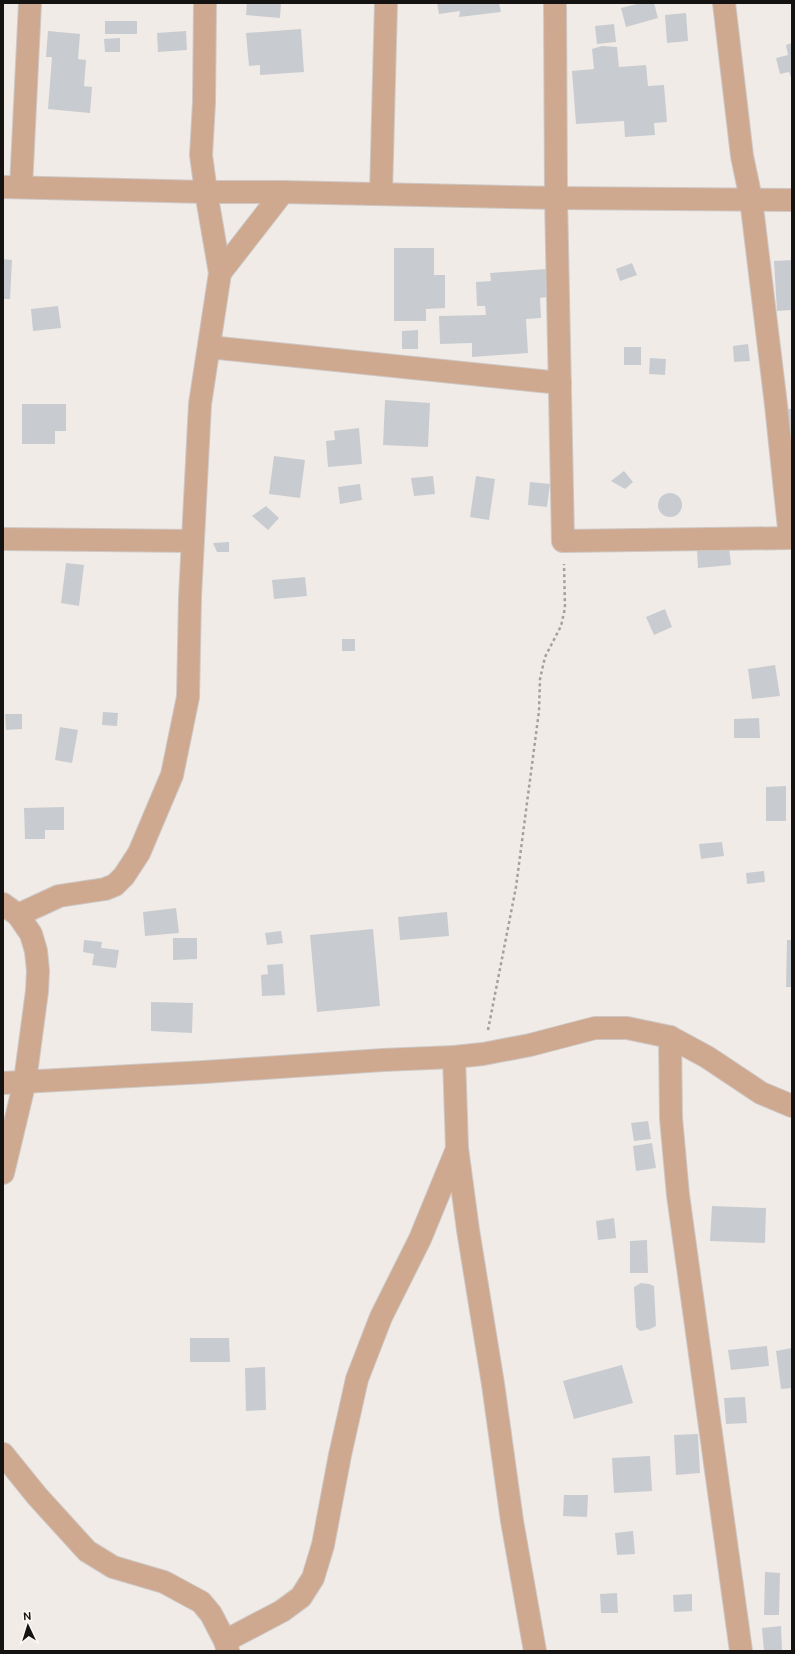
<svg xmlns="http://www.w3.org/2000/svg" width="795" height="1654" viewBox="0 0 795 1654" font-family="'DM Sans',sans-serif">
<rect width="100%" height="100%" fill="#f0ebe7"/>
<g fill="#c8ccd0">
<path d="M 247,3 L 281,3 L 280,18 L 246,15 Z"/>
<path d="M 437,3 L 499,3 L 501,12 L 459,17 L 460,11 L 439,14 Z"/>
<path d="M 641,3 L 654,3 L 658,18 L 626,27 L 621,8 Z"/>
<path d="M 686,13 L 688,41 L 667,43 L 665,15 Z"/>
<rect x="105" y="21" width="32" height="13"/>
<path d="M 614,24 L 616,42 L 597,44 L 595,26 Z"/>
<path d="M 301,29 L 304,72 L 260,75 L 260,65 L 249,66 L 246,33 Z"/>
<path d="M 48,31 L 80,34 L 78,59 L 86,60 L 84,86 L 92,87 L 90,113 L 48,109 L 52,57 L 46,57 Z"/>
<path d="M 186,31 L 187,50 L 158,52 L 157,33 Z"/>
<path d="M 120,38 L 120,52 L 105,52 L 104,39 Z"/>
<path d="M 792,43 L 792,80 L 789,72 L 780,74 L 776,58 L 788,55 L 786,45 Z"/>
<path d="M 602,46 L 617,47 L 619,67 L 646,65 L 648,86 L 664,85 L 667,122 L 654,123 L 655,135 L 625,137 L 624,121 L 576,124 L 572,71 L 594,69 L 592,49 Z"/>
<path d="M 394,248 L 434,248 L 434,275 L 445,275 L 445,308 L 426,309 L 426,321 L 394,321 Z"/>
<path d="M 3,259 L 12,260 L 10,299 L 3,299 Z"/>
<path d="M 792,260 L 792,310 L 777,311 L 774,261 Z"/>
<path d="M 632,263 L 637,275 L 620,281 L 616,269 Z"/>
<path d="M 546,269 L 548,297 L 540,298 L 541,318 L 526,319 L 528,353 L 472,357 L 472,343 L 440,344 L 439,316 L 486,315 L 485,306 L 477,306 L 476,282 L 491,281 L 490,273 Z"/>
<path d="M 58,306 L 61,328 L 33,331 L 31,309 Z"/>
<path d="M 418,330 L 418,349 L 402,349 L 402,331 Z"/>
<path d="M 748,344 L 750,361 L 734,362 L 733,346 Z"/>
<rect x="624" y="347" width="17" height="18"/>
<path d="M 650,358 L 666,359 L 665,375 L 649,374 Z"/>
<path d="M 385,400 L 430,403 L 428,447 L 383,445 Z"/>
<path d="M 22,404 L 66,404 L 66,431 L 55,431 L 55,444 L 22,444 Z"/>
<path d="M 785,409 L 792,409 L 792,431 L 787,431 Z"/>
<path d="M 359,428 L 362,464 L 328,467 L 326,441 L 335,440 L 334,431 Z"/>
<path d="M 274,456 L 305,460 L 300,498 L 269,494 Z"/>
<path d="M 624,471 L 633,482 L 625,489 L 611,481 Z"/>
<path d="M 433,476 L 435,494 L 414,496 L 411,478 Z"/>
<path d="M 476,476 L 495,479 L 489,520 L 470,517 Z"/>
<path d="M 530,482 L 550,484 L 547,507 L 528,505 Z"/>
<path d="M 360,484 L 362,500 L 340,504 L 338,487 Z"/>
<circle cx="670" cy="505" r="12"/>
<path d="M 266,506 L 279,518 L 268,530 L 252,516 Z"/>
<path d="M 229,542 L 229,552 L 217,552 L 213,543 Z"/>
<path d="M 729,546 L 731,565 L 698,568 L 697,549 Z"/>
<path d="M 66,563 L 84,565 L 79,606 L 61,603 Z"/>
<path d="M 305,577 L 307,596 L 274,599 L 272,580 Z"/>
<path d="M 665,609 L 672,627 L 654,635 L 646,617 Z"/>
<rect x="342" y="639" width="13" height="12"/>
<path d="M 775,665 L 780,696 L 752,699 L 748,669 Z"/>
<path d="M 103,712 L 118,713 L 117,726 L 102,725 Z"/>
<path d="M 5,714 L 22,714 L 22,729 L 6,730 Z"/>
<path d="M 759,718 L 760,738 L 734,738 L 734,719 Z"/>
<path d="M 60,727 L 78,730 L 72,763 L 55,760 Z"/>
<path d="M 786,786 L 786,821 L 766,821 L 766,787 Z"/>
<path d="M 64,807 L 64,830 L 45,830 L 45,839 L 25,839 L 24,808 Z"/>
<path d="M 722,842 L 724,856 L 701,859 L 699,844 Z"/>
<path d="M 764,871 L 765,882 L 747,884 L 746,873 Z"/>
<path d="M 176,908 L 179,933 L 145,936 L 143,912 Z"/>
<path d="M 447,912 L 449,936 L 400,940 L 398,917 Z"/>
<path d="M 373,929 L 380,1006 L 317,1012 L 310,935 Z"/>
<path d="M 281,931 L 283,943 L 267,945 L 265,933 Z"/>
<path d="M 173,938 L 197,938 L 197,959 L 173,960 Z"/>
<path d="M 84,940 L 102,942 L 101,948 L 119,950 L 116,968 L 92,965 L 94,954 L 83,952 Z"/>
<path d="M 787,940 L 792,940 L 792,987 L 786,987 Z"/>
<path d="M 283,964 L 285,995 L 262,996 L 261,975 L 268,974 L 267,965 Z"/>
<path d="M 151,1002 L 193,1003 L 192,1033 L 151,1031 Z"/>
<path d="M 648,1121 L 651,1139 L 634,1141 L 631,1123 Z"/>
<path d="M 652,1143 L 656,1168 L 636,1171 L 633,1146 Z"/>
<path d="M 712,1206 L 766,1208 L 765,1243 L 710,1241 Z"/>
<path d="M 614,1218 L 616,1238 L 598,1240 L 596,1221 Z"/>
<path d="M 647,1240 L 648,1273 L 630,1273 L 630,1241 Z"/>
<path d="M 641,1283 L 649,1284 L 654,1286 L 656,1326 L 650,1329 L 640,1331 L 636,1327 L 634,1287 Z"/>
<path d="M 190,1338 L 229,1338 L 230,1362 L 190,1362 Z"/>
<path d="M 767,1346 L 769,1366 L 731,1370 L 728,1350 Z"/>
<path d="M 792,1348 L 792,1388 L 781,1389 L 776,1351 Z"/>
<path d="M 622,1365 L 633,1403 L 574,1419 L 563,1381 Z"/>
<path d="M 265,1367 L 266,1410 L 246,1411 L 245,1368 Z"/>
<path d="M 745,1397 L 747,1423 L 726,1424 L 724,1398 Z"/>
<path d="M 698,1434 L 700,1473 L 676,1475 L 674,1435 Z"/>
<path d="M 650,1456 L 652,1491 L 614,1493 L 612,1458 Z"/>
<path d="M 564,1495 L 588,1495 L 587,1517 L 563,1516 Z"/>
<path d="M 633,1531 L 635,1554 L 617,1555 L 615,1533 Z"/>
<path d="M 765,1572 L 780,1573 L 779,1615 L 764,1615 Z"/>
<path d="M 617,1593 L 618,1613 L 601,1613 L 600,1594 Z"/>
<path d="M 692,1594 L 692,1611 L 674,1612 L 673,1595 Z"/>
<path d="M 781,1626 L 782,1651 L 764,1651 L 762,1628 Z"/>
</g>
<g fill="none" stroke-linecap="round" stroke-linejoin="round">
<g stroke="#cdc8c5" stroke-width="24">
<g id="minor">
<path d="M 555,3 L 556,198 L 563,541 L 792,538"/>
<path d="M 724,3 L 742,156 L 751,199 L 776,405 L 790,538"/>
<path d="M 3,187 L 206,192 L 283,192 L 556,198 L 792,200"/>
<path d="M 21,187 L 30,3"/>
<path d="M 381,194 L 386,3"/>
<path d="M 220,273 L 283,192"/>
<path d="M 209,347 L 560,383"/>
<path d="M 3,539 L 192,541"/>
<path d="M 3,904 L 18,915 L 31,934 L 36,951 L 38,971 L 37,991 L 25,1081 L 3,1173"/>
<path d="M 18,915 L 59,896 L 105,889 L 115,885 L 124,876 L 139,853 L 172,775 L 188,697 L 190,597 L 200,404 L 220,273 L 206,192 L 201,155 L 204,103 L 205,3"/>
<path d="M 670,1037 L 671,1118 L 678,1195 L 741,1651"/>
<path d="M 454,1057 L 457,1148 L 468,1230 L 493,1384 L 512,1521 L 535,1651"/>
<path d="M 3,1083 L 205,1072 L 383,1060 L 454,1057 L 483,1054 L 530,1045 L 595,1028 L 627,1028 L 670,1037 L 707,1057 L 761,1093 L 792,1106"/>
<path d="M 3,1454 L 37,1496 L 87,1551 L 113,1567 L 164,1582 L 201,1602 L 211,1614 L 225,1641 L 228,1651"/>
<path d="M 225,1641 L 282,1611 L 301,1597 L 313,1578 L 323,1545 L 340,1455 L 357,1379 L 381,1317 L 420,1239 L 457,1149"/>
</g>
</g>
<path stroke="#a4a09d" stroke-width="2.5" stroke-dasharray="3 3" stroke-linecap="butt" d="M 488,1030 L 516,887 L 539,711 L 540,679 L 545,657 L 561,626 L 565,608 L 564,564"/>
<use href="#minor" stroke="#cfa890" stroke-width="22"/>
</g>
<rect width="795" height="1654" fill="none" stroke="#151312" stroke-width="8"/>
<g transform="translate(28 1626) rotate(356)" stroke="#fef8f4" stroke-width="3" paint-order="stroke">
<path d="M0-3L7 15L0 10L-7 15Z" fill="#151312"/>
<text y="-6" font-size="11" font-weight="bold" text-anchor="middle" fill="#151312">N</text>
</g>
</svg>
